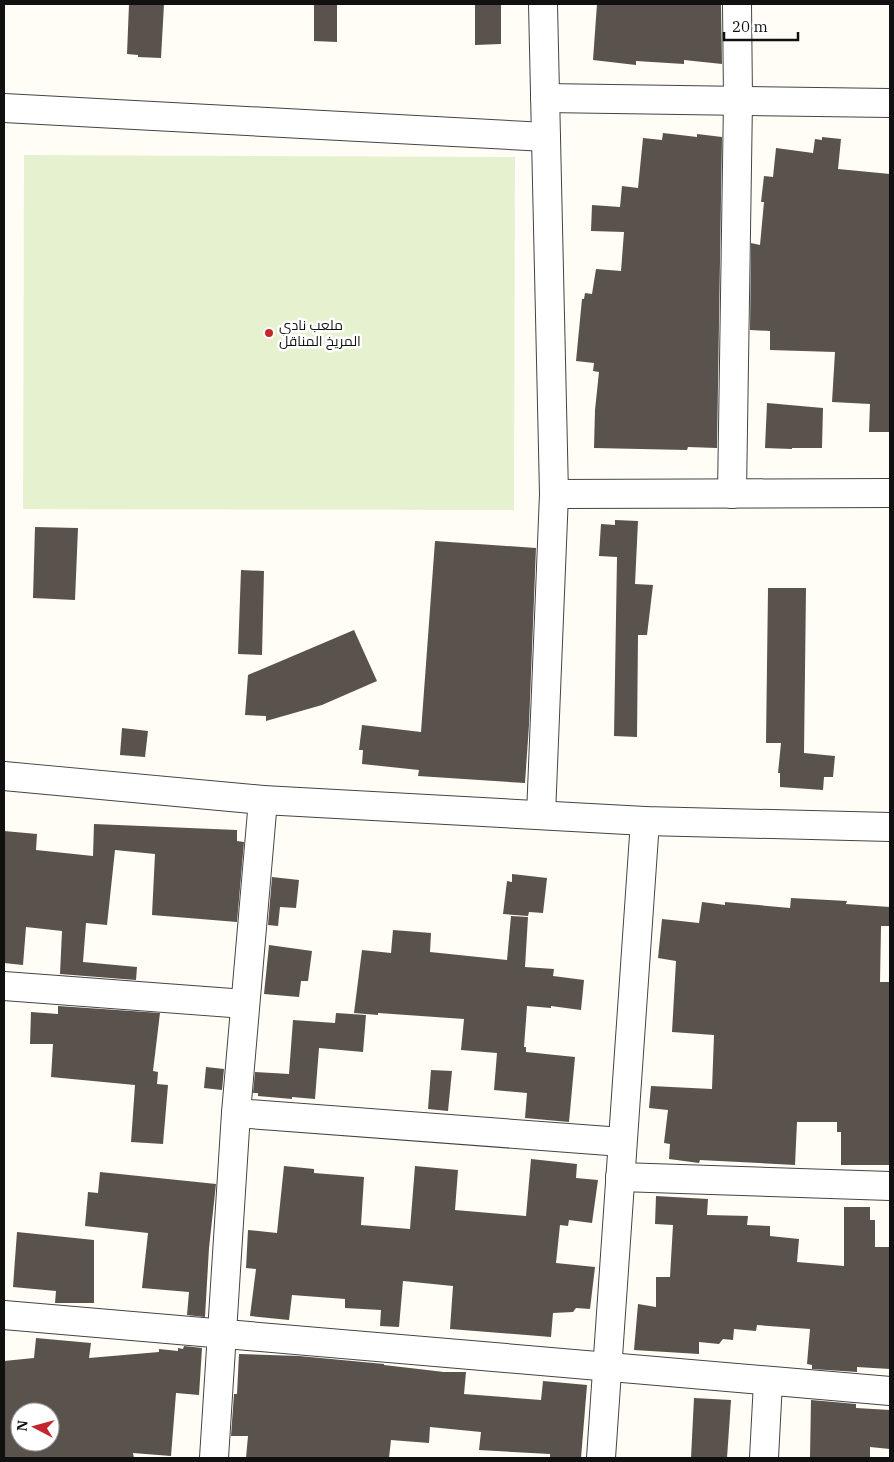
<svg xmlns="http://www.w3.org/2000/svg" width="894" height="1462" viewBox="0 0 894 1462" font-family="'IBM Plex Serif',Cairo,serif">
<rect width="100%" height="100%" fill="#fffdf5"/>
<path fill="#e6f2cf" d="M 24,155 L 515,157 L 514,510 L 23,509 Z"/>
<g fill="#5a524d" fill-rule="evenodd">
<path d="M 129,4 L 164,4 L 161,58 L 138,57 L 138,55 L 127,54 Z"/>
<path d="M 314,4 L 337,4 L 337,42 L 314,41 Z"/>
<path d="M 475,4 L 501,4 L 501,44 L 475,45 Z"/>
<path d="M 597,4 L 721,4 L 722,64 L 684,60 L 684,64 L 636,61 L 636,65 L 593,60 Z"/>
<path d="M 663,133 L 697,137 L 697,134 L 722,137 L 717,448 L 688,447 L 687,450 L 594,448 L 595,410 L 599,372 L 593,371 L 594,363 L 576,361 L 582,299 L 584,299 L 585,293 L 592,294 L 596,269 L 621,271 L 624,232 L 591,231 L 592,205 L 620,207 L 622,186 L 638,188 L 643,138 L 662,140 Z"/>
<path d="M 822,137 L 841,139 L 838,169 L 890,174 L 890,432 L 869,432 L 870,404 L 832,402 L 835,352 L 770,350 L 770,331 L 750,330 L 751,243 L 760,245 L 764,202 L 761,202 L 764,176 L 773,177 L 776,148 L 813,153 L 815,139 L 822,140 Z"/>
<path d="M 767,403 L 823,408 L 822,448 L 792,448 L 792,449 L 765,448 Z"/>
<path d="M 615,520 L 638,521 L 635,584 L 653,585 L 647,635 L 638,635 L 637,737 L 614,736 L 617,557 L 599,556 L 601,524 L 615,525 Z"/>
<path d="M 35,527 L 78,528 L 75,600 L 33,598 Z"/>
<path d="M 435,541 L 536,548 L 529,725 L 525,783 L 418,776 L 419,770 L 362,764 L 363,750 L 359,750 L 362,725 L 421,732 Z"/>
<path d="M 241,570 L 264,571 L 262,655 L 238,654 Z"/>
<path d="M 768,588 L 806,588 L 804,753 L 835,756 L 833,777 L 824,777 L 823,790 L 780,787 L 780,773 L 778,773 L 781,743 L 766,743 Z"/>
<path d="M 354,630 L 377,681 L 322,705 L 266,721 L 266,716 L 245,715 L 248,675 Z"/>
<path d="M 122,728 L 148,731 L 145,757 L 120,755 Z"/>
<path d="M 94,824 L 237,830 L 237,841 L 244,842 L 237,922 L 152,915 L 155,854 L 115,850 L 107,925 L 86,923 L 83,962 L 137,967 L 136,980 L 60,974 L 62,931 L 26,927 L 23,965 L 4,963 L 4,831 L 37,834 L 36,850 L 93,856 Z"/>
<path d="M 512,874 L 547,878 L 543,913 L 529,912 L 528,916 L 503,914 L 507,881 L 512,882 Z"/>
<path d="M 272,877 L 299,880 L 296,908 L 280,907 L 278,926 L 268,925 Z"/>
<path d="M 791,898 L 847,901 L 846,904 L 890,907 L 890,926 L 881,926 L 880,982 L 890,982 L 890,1165 L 841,1165 L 841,1132 L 837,1132 L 837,1122 L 797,1122 L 795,1165 L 700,1160 L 699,1163 L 669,1159 L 670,1144 L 664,1143 L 668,1110 L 649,1108 L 651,1086 L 712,1089 L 714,1035 L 672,1032 L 676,961 L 658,958 L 662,919 L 699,923 L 702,902 L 725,905 L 725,902 L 790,908 Z"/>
<path d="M 511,916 L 528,917 L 525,967 L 554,969 L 553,976 L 584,980 L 581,1010 L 551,1006 L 551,1008 L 527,1006 L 524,1047 L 526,1047 L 526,1052 L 575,1057 L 569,1122 L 525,1118 L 527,1093 L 494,1090 L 497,1053 L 461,1050 L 464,1019 L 378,1013 L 378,1015 L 354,1013 L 362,950 L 391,953 L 393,930 L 431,933 L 430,952 L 507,960 Z"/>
<path d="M 269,945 L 312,951 L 308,981 L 301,981 L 299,997 L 264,994 Z"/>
<path d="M 58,1006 L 160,1013 L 153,1071 L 158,1072 L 157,1084 L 168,1085 L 163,1144 L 131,1142 L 135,1085 L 51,1077 L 53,1044 L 30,1044 L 31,1012 L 58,1014 Z"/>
<path d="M 336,1013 L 366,1015 L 363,1052 L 319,1048 L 315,1099 L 292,1097 L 292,1099 L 258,1096 L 258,1093 L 253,1093 L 255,1072 L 289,1074 L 293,1020 L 335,1023 Z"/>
<path d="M 206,1067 L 224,1069 L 222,1090 L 204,1088 Z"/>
<path d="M 431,1070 L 452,1071 L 448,1111 L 428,1109 Z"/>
<path d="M 531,1159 L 577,1164 L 576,1178 L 598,1180 L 592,1223 L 569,1220 L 568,1226 L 560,1225 L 556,1263 L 595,1267 L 590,1309 L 576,1308 L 573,1312 L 553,1313 L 551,1337 L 450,1329 L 453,1286 L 403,1281 L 399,1327 L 380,1326 L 381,1310 L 345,1308 L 345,1299 L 292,1295 L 289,1320 L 250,1316 L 256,1269 L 246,1268 L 248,1230 L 277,1233 L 284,1166 L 314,1169 L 314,1173 L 364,1177 L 361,1225 L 410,1229 L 415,1166 L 458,1170 L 455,1210 L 526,1216 Z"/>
<path d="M 100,1172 L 216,1184 L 209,1248 L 205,1317 L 187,1315 L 189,1292 L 142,1288 L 148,1233 L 85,1226 L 88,1192 L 98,1193 Z"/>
<path d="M 656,1196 L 708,1199 L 707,1215 L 748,1216 L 747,1225 L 770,1226 L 770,1236 L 799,1239 L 797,1262 L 844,1266 L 844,1207 L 870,1207 L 870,1220 L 875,1220 L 875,1247 L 889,1247 L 890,1369 L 857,1367 L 857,1372 L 812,1369 L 812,1365 L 807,1364 L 810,1329 L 757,1325 L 756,1331 L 734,1329 L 733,1340 L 723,1339 L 719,1344 L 699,1342 L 699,1354 L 634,1350 L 638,1304 L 656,1307 L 656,1277 L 670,1277 L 673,1225 L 655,1224 Z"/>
<path d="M 17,1232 L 94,1240 L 94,1303 L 55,1303 L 56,1291 L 13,1287 Z"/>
<path d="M 36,1338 L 91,1343 L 89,1358 L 159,1352 L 159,1349 L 178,1351 L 178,1348 L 183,1349 L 184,1346 L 202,1348 L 199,1395 L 176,1393 L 171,1456 L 133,1453 L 134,1458 L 4,1458 L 4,1361 L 34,1358 ZM 20,1412 L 50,1412 L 50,1442 L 20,1442 Z"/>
<path d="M 239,1354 L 299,1356 L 384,1364 L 384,1365 L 444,1372 L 466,1372 L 464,1394 L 541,1400 L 543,1381 L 587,1385 L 581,1458 L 550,1458 L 550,1454 L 479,1450 L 481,1432 L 430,1427 L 429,1443 L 391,1440 L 389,1458 L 246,1458 L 248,1436 L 231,1436 L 234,1394 L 237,1394 Z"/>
<path d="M 694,1398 L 731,1400 L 727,1458 L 691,1458 Z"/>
<path d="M 811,1400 L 856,1404 L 856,1408 L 890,1410 L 890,1449 L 870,1447 L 870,1458 L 810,1457 Z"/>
</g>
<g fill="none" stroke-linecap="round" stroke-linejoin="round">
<g stroke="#444" stroke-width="30">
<g id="minor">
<path d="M 545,98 L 890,103"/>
<path d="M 4,108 L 546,137"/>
<path d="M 554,494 L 890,493"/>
<path d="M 732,494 L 738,100 L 737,4"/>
<path d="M 4,776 L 263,800 L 645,821 L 890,827"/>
<path d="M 541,815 L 554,494 L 543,4"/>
<path d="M 4,986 L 245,1004"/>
<path d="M 236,1113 L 622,1142"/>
<path d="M 620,1177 L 890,1186"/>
<path d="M 4,1315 L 890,1391"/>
<path d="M 214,1458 L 236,1113 L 263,800"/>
<path d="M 601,1458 L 645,821"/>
<path d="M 764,1458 L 768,1382"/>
</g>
</g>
<use href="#minor" stroke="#fff" stroke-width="28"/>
</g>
<circle fill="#c4262e" stroke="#fff" stroke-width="2" cx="269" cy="333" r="5"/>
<g text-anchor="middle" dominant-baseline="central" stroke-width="5" stroke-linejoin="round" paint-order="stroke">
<g font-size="14" fill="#111" stroke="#fff" text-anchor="start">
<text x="279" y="325">ملعب نادي<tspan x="279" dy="16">المريخ المناقل</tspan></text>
</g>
</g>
<rect width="894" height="1462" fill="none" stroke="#111111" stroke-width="10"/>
<g transform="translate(35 1427) rotate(276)"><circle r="24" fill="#ffffff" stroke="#a0a0a0"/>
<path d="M0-4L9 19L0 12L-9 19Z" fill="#c4262e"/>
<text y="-8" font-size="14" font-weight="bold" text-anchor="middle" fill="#111111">N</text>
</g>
<path d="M724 32v8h74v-8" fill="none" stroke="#111111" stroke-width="2.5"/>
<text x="732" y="32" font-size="15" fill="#111111" stroke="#ffffff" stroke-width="4" paint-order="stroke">20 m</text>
</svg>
